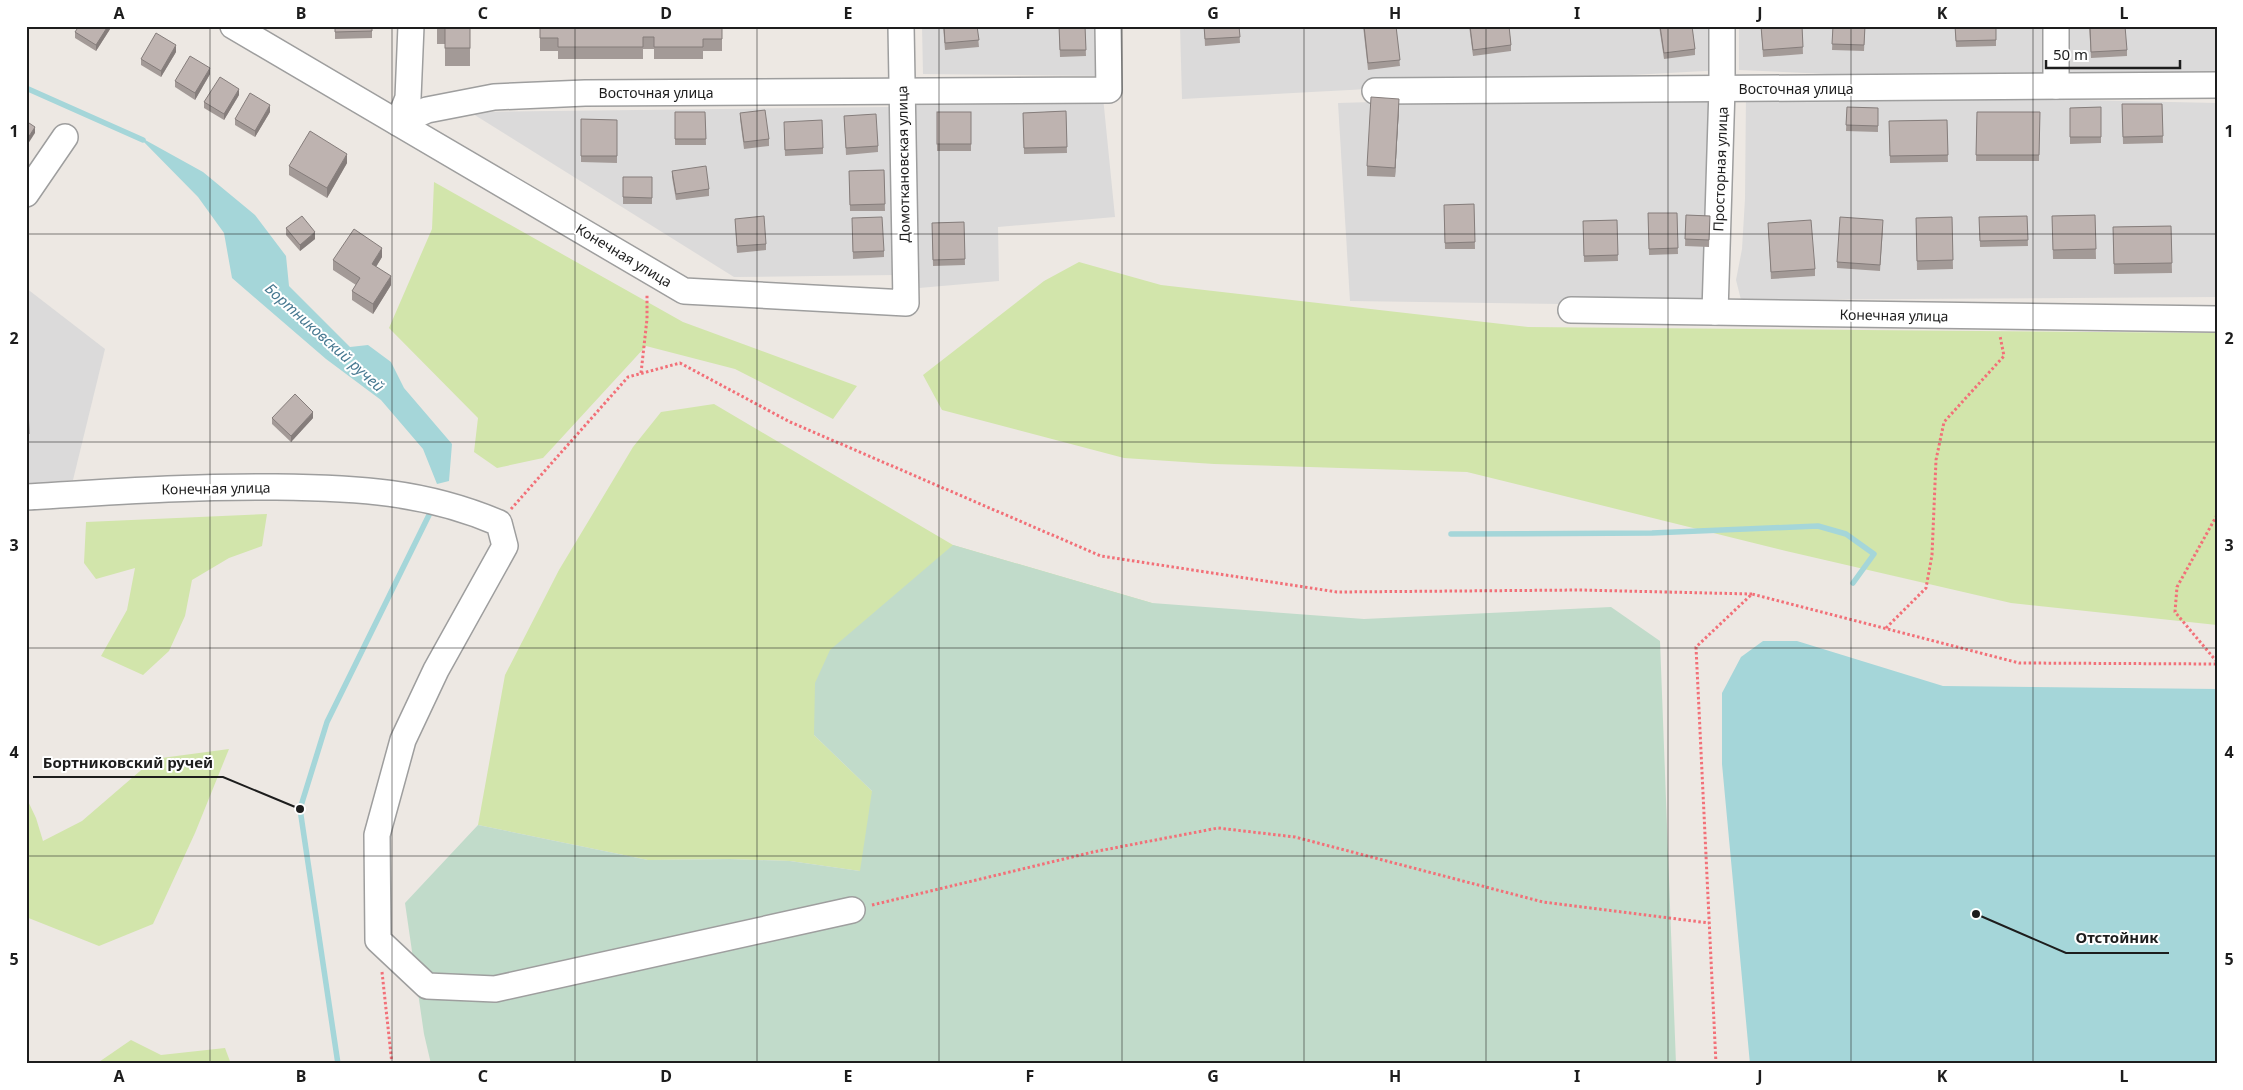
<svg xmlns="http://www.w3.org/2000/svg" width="2243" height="1090" viewBox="0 0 2243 1090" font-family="'Noto Sans',sans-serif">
<rect width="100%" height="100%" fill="#ede8e3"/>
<g fill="#dbdada">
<path d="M 922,26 L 1100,26 L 1101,76 L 923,74 Z"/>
<path d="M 1180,26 L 1724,26 L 1724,70 L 1182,99 Z"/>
<path d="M 1739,26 L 2047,26 L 2047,84 L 1739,70 Z"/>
<path d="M 2061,26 L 2217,26 L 2217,81 L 2061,86 Z"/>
<path d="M 1722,92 L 1714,306 L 1350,301 L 1338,103 Z"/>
<path d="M 1746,93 L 2217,103 L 2217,297 L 1741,300 L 1736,280 L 1742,249 L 1745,199 Z"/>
<path d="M 1103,97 L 1115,217 L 998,227 L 999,281 L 919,288 L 912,100 Z"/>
<path d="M 889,107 L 895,275 L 734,277 L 470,112 Z"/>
<path d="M 26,288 L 105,349 L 73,480 L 26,484 Z"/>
</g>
<g fill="#d2e5ab">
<path d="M 434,182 L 683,322 L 857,386 L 833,419 L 735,369 L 646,346 L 543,458 L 497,468 L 474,452 L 478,418 L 389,328 L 432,229 Z"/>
<path d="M 1079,262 L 1161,285 L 1528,327 L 2217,333 L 2217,625 L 2011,603 L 1786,551 L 1467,472 L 1214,464 L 1124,458 L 942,410 L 923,375 L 1044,281 Z"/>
<path d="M 714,404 L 953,545 L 1152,603 L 814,735 L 872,791 L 916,870 L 860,871 L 790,861 L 730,859 L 648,860 L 478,825 L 505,675 L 559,570 L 633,447 L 661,412 Z"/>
<path d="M 267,514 L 262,546 L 229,558 L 192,580 L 185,616 L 169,651 L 143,675 L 101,656 L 127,610 L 135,568 L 96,579 L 84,563 L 86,522 Z"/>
<path d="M 229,749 L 195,833 L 153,924 L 99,946 L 26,917 L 26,797 L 36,818 L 43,841 L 82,821 L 154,759 Z"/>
<path d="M 131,1040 L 161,1055 L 225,1048 L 231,1064 L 96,1064 Z"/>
</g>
<path fill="#c1dbca" d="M 953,545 L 1152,603 L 1364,619 L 1611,607 L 1660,641 L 1676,1064 L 431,1064 L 424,1034 L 405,903 L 478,825 L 648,860 L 730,859 L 790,861 L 860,871 L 872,791 L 814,735 L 815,683 L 830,650 Z"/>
<g fill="#a5d6d9">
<path d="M 138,136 L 203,172 L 255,215 L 286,256 L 289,286 L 350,347 L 368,345 L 391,362 L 404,388 L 452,444 L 449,481 L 437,484 L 423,449 L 381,400 L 326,359 L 232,278 L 224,233 L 198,197 Z"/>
<path d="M 1763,641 L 1797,641 L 1943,686 L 2217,689 L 2217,1064 L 1750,1064 L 1722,764 L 1722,693 L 1741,657 Z"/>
</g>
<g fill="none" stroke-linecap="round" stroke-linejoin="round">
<g stroke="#a5d6d9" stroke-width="5.5">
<path d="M 26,88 L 143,140"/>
<path d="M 1451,534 L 1652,533 L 1818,526 L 1846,534 L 1874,554 L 1853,583"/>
<path d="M 338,1064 L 300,809 L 327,722 L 429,515"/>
</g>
<g stroke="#9e9e9e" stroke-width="28">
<g id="minor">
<path d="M 233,26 L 398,123 L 427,110 L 494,97 L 585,93 L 1109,90 L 1108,26"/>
<path d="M 411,26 L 408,98 L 398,123 L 684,291 L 906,303 L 901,26"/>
<path d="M 2056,26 L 2056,86"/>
<path d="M 1375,91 L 2217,85"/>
<path d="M 26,194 L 65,137"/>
<path d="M 1571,310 L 2217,319"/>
<path d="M 1715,312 L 1722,88 L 1722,26"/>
<path d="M 26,497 C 110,492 193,486 276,487 C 357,488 424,491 499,523 L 505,546 L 436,670 L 403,740 L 377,835 L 378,940 L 427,986 L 495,989 L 852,910"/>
</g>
</g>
<g stroke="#f27078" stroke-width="3" stroke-dasharray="2.5 2.5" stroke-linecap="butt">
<path d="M 641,373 L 647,319 L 647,294"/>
<path d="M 511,509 L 628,377 L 680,363 L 790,422 L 1101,556 L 1337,592 L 1580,590 L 1752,594"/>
<path d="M 2217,515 L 2177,587 L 2175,612 L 2217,662"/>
<path d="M 1886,628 L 1926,588 L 1932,555 L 1936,460 L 1944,422 L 2004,356 L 2000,336"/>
<path d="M 872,905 L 1093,852 L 1218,828 L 1295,837 L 1543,902 L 1709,923"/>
<path d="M 382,972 L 392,1064"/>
<path d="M 1716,1064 L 1696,647 L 1752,594 L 2019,663 L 2217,664"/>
</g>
<use href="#minor" stroke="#fff" stroke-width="25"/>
</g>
<g fill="#a39a97">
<path d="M 112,26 L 96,51 L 75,38 L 75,32 Z"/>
<path d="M 335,26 L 372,26 L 372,38 L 335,39 Z"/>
<path d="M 437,26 L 470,26 L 470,66 L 445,66 L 445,44 L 437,44 Z"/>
<path d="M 540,26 L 722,26 L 722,51 L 703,51 L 703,59 L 654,59 L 654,49 L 643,49 L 643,59 L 558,59 L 558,51 L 540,51 Z"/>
<path d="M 943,26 L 977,26 L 979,47 L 945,50 Z"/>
<path d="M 1059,26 L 1085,26 L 1086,56 L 1060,57 Z"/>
<path d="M 1204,26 L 1239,26 L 1240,43 L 1205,46 Z"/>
<path d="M 1363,26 L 1396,26 L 1400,66 L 1368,70 Z"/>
<path d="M 1469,26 L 1509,26 L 1511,45 L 1511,51 L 1473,56 Z"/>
<path d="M 1659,26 L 1692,26 L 1695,49 L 1695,55 L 1664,59 Z"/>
<path d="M 1761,26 L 1802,26 L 1803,54 L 1763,57 Z"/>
<path d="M 1833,26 L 1865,26 L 1864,51 L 1832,50 Z"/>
<path d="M 1955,26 L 1996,26 L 1996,46 L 1956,47 Z"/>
<path d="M 2089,26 L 2127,50 L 2127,56 L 2091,58 Z"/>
<path d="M 176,52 L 161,77 L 141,65 L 141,59 Z"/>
<path d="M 210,74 L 195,100 L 175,87 L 175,81 Z"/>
<path d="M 239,95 L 224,120 L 204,108 L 204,102 Z"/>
<path d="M 2122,104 L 2162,104 L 2163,143 L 2123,144 Z"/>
<path d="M 1847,107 L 1878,108 L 1878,132 L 1846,131 Z"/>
<path d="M 2101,107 L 2101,143 L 2070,144 L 2070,108 Z"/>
<path d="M 1399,108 L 1395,177 L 1367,176 L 1367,166 Z"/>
<path d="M 1066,111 L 1067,153 L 1024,154 L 1023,113 Z"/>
<path d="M 270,112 L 255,137 L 235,125 L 235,119 Z"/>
<path d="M 675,112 L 705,112 L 706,145 L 675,145 Z"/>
<rect x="937" y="112" width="34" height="39"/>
<path d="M 1977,112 L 2040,112 L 2039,161 L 1976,161 Z"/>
<path d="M 740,113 L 769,139 L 769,146 L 744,149 L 740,119 Z"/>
<path d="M 844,116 L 878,146 L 878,152 L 846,155 Z"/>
<path d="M 581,119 L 617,120 L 617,163 L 581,162 Z"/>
<path d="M 1947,120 L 1948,162 L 1890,163 L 1889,121 Z"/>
<path d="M 784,128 L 823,148 L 823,154 L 785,156 Z"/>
<path d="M 347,163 L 327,198 L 289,175 L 289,166 Z"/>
<path d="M 884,170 L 885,211 L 850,211 L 849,171 Z"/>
<path d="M 672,171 L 709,189 L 709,196 L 676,200 L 672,177 Z"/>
<rect x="623" y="177" width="29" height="27"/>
<path d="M 1474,204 L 1475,249 L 1445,249 L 1444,205 Z"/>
<path d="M 1648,213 L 1677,213 L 1678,254 L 1649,255 Z"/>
<path d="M 1686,215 L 1710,216 L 1709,247 L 1685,246 Z"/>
<path d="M 2095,215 L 2096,259 L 2053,259 L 2052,216 Z"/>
<path d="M 2027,216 L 2028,246 L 1980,247 L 1979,217 Z"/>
<path d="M 1952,217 L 1953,269 L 1917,270 L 1916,218 Z"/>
<path d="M 735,219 L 766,244 L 766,250 L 737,253 Z"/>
<path d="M 1617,220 L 1618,261 L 1584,262 L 1583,221 Z"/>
<path d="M 964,222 L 965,265 L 933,266 L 932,223 Z"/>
<path d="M 1768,223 L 1815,269 L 1815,276 L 1771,279 Z"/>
<path d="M 852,225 L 884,251 L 884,257 L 853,259 Z"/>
<path d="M 2171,226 L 2172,273 L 2114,274 L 2113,227 Z"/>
<path d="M 1883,227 L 1880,271 L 1837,268 L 1837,262 Z"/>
<path d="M 286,228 L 315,239 L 300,251 L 286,235 Z"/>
<path d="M 382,257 L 376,267 L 391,285 L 373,314 L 352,300 L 352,291 L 356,285 L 333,270 L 333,260 Z"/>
<path d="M 26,405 L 28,405 L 29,441 L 26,441 Z"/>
<path d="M 272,418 L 313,418 L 291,442 L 272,424 Z"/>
</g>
<g fill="#857d7b">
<path d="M 108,26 L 112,26 L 96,51 L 96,45 Z"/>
<path d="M 176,45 L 176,52 L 161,77 L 161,71 Z"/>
<path d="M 210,68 L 210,74 L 195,100 L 195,93 Z"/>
<path d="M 239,89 L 239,95 L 224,120 L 224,114 Z"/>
<path d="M 1399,99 L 1399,108 L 1395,177 L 1395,168 Z"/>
<path d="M 270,105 L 270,112 L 255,137 L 255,131 Z"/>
<path d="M 35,127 L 35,133 L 26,147 L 26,141 Z"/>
<path d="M 347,154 L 347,163 L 327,198 L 327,188 Z"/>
<path d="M 315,232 L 315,239 L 300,251 L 300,245 Z"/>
<path d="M 382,248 L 382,257 L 372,273 L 372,264 Z"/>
<path d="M 391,276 L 391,285 L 373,314 L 373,304 Z"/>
<path d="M 313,412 L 313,418 L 291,442 L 291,436 Z"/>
</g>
<g fill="#beb3b0" stroke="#857d7b">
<path d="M 79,26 L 108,26 L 96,45 L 75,32 Z"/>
<path d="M 335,26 L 372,26 L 372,31 L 335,32 Z"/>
<rect x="445" y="26" width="25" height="22"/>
<path d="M 540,26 L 722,26 L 722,39 L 703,39 L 703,47 L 654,47 L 654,37 L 643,37 L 643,47 L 558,47 L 558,38 L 540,38 Z"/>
<path d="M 944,26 L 977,26 L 979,40 L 945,43 Z"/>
<path d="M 1059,26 L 1085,26 L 1086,50 L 1060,50 Z"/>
<path d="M 1204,26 L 1239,26 L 1240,37 L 1205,39 Z"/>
<path d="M 1364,26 L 1396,26 L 1400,60 L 1368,63 Z"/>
<path d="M 1470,26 L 1509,26 L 1511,45 L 1473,50 Z"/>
<path d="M 1660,26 L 1692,26 L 1695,49 L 1664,53 Z"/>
<path d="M 1761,26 L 1802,26 L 1803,47 L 1763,50 Z"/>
<path d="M 1833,26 L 1865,26 L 1864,45 L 1832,44 Z"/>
<path d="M 1955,26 L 1996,26 L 1996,40 L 1956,41 Z"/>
<path d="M 2090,26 L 2125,26 L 2127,50 L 2091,52 Z"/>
<path d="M 156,33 L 176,45 L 161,71 L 141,59 Z"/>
<path d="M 190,56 L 210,68 L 195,93 L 175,81 Z"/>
<path d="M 220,77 L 239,89 L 224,114 L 204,102 Z"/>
<path d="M 250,93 L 270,105 L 255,131 L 235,119 Z"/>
<path d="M 1371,97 L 1399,99 L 1395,168 L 1367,166 Z"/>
<path d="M 2122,104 L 2162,104 L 2163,136 L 2123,137 Z"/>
<path d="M 1847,107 L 1878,108 L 1878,126 L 1846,125 Z"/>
<path d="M 2101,107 L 2101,137 L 2070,137 L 2070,108 Z"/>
<path d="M 765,110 L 769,139 L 744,142 L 740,113 Z"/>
<path d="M 1066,111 L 1067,147 L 1024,148 L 1023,113 Z"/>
<path d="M 675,112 L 705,112 L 706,139 L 675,139 Z"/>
<rect x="937" y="112" width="34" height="32"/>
<path d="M 1977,112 L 2040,112 L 2039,155 L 1976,155 Z"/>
<path d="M 876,114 L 878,146 L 846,148 L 844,116 Z"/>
<path d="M 581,119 L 617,120 L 617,156 L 581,156 Z"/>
<path d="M 822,120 L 823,148 L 785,150 L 784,122 Z"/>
<path d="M 1947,120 L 1948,155 L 1890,156 L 1889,121 Z"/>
<path d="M 26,121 L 35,127 L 26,141 Z"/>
<path d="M 310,131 L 347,154 L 327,188 L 289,166 Z"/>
<path d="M 706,166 L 709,189 L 676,194 L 672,171 Z"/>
<path d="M 884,170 L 885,204 L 850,205 L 849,171 Z"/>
<path d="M 623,177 L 652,177 L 652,198 L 623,197 Z"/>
<path d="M 1474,204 L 1475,242 L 1445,243 L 1444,205 Z"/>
<path d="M 1648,213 L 1677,213 L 1678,248 L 1649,249 Z"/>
<path d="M 1686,215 L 1710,216 L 1709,240 L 1685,239 Z"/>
<path d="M 2095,215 L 2096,249 L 2053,250 L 2052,216 Z"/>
<path d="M 302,216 L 315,232 L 300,245 L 286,228 Z"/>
<path d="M 764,216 L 766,244 L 737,246 L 735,219 Z"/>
<path d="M 2027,216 L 2028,240 L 1980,241 L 1979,217 Z"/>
<path d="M 882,217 L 884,251 L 853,252 L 852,218 Z"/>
<path d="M 1840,217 L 1883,220 L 1880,265 L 1837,262 Z"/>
<path d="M 1952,217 L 1953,260 L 1917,261 L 1916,218 Z"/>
<path d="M 1617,220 L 1618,255 L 1584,256 L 1583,221 Z"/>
<path d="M 1811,220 L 1815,269 L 1771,272 L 1768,223 Z"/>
<path d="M 964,222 L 965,259 L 933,260 L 932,223 Z"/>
<path d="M 2171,226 L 2172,263 L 2114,264 L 2113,227 Z"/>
<path d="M 354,229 L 382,248 L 372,264 L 391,276 L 373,304 L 352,291 L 360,278 L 333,260 Z"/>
<path d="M 295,394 L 313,412 L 291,436 L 272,418 Z"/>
<path d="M 26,405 L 28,405 L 29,434 L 26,434 Z"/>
</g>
<path fill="none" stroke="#1d1d1d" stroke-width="1" stroke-opacity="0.55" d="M 210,26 L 210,1064M 392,26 L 392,1064M 575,26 L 575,1064M 757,26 L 757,1064M 939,26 L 939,1064M 1122,26 L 1122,1064M 1304,26 L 1304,1064M 1486,26 L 1486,1064M 1668,26 L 1668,1064M 1851,26 L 1851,1064M 2033,26 L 2033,1064M 26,234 L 2217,234M 26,442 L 2217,442M 26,648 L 2217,648M 26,856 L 2217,856"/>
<g text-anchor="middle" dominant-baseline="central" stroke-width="4" stroke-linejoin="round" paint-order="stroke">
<g font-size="14" fill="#1d1d1d" stroke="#fff">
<text x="1796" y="88">Восточная улица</text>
<text x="656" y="92">Восточная улица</text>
<text transform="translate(903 164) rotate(-91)">Домоткановская улица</text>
<text transform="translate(1720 169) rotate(-88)">Просторная улица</text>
<text transform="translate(624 255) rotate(31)">Конечная улица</text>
<text transform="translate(1894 315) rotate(1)">Конечная улица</text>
<text transform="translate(216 488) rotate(-1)">Конечная улица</text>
</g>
<g font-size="15" font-style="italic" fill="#467890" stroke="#fff">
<text transform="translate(325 337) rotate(42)">Бортниковский ручей</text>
</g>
</g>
<path fill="none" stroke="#1d1d1d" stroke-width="2" d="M300 809L223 777H33M1976 914L2066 953H2169"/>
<g fill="#1d1d1d" stroke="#fff" stroke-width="2">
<circle cx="300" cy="809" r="5"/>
<circle cx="1976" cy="914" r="5"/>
</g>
<g font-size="15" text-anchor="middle" font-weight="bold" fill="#1d1d1d" stroke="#fff" stroke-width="4" stroke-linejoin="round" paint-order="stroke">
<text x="128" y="768">Бортниковский ручей</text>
<text x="2117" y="943">Отстойник</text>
</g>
<rect width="2243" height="1090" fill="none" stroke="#ffffff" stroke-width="55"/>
<path d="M2046 60v8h134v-8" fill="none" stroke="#1d1d1d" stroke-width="2.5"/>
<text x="2053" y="60" font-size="15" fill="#1d1d1d" stroke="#ffffff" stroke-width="4" paint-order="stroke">50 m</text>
<rect x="28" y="28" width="2188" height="1034" fill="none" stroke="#1d1d1d" stroke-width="2"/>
<g font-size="16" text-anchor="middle" font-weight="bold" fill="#1d1d1d">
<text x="119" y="19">A</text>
<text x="301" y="19">B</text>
<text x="483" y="19">C</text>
<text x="666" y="19">D</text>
<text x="848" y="19">E</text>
<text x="1030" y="19">F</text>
<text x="1213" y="19">G</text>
<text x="1395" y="19">H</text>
<text x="1577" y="19">I</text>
<text x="1760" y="19">J</text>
<text x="1942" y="19">K</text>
<text x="2124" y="19">L</text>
<text x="14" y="137">1</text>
<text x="2229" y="137">1</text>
<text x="14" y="344">2</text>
<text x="2229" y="344">2</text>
<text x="14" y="551">3</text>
<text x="2229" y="551">3</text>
<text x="14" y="758">4</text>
<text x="2229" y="758">4</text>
<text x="14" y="965">5</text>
<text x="2229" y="965">5</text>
<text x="119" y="1082">A</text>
<text x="301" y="1082">B</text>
<text x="483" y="1082">C</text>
<text x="666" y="1082">D</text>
<text x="848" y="1082">E</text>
<text x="1030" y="1082">F</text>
<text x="1213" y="1082">G</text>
<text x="1395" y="1082">H</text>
<text x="1577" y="1082">I</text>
<text x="1760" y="1082">J</text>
<text x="1942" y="1082">K</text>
<text x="2124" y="1082">L</text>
</g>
</svg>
